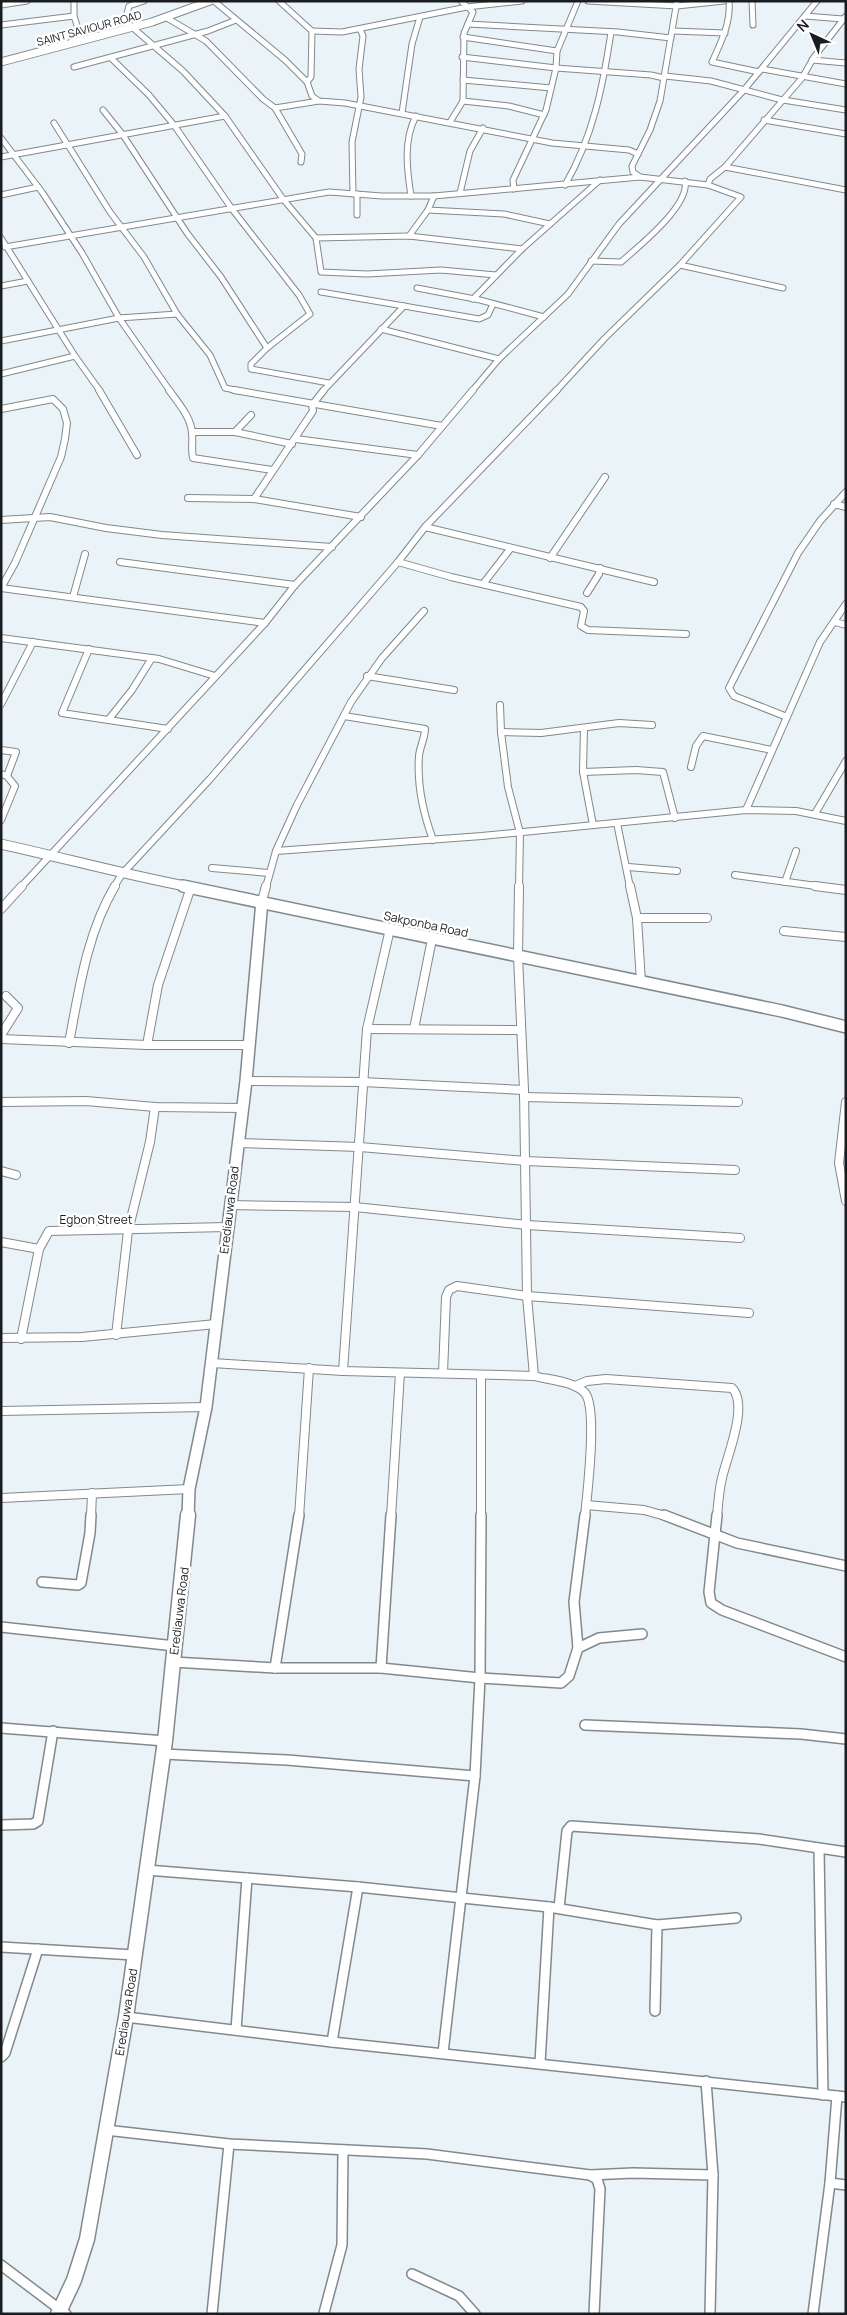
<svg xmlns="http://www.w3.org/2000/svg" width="847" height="2315" viewBox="0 0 847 2315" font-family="Manrope,sans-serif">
<rect width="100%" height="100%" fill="#eaf3f8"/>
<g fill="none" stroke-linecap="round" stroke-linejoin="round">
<g stroke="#81898d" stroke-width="7">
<g id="street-far3">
<path d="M 74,1 L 74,16 L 82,41"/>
<path d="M 144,1 L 129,6 L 125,21 L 183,71 L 225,116"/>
<path d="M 214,1 L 285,60 L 307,82 L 312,96 L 319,101 L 345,103 L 552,143 L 629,150 L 638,154"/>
<path d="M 279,1 L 312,31 L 311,77 L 307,82"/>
<path d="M 588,1 L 677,6 L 724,1"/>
<path d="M 729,1 C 731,23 721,42 712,62 L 759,72"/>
<path d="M 752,1 L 753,25"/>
<path d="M 1,5 L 27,1"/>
<path d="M 805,16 L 843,19"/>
<path d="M 167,18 L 206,41 L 263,99 L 275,108 L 302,154 L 301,162"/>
<path d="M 468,24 L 618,32 L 671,38"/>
<path d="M 1,25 L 74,16"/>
<path d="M 312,31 L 342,32 L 467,7 L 522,1"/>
<path d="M 673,31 L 725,33"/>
<path d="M 463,37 L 557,51"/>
<path d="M 462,57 L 556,68 L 651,75 L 664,78"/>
<path d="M 111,58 L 149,95 L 174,125 L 232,209 L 299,295 L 310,314 L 267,348 L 251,364 L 251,369 L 329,383"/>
<path d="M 812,60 L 846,63"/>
<path d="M 74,67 L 208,31 L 236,20"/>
<path d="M 762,69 L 846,84"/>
<path d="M 665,76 L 711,81 L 782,100"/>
<path d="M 463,80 L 551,88"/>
<path d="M 783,100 L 846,110"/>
<path d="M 463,101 L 509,106 L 544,115"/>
<path d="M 275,108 L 319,101"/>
<path d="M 103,110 L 123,135 L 187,233 L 221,277 L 267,348"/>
<path d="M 402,113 L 412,44 L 420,17"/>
<path d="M 764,120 L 846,134"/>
<path d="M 450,122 L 463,101 L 464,33 L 473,12 L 461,1"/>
<path d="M 54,123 L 110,212 L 144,257 L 177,314 L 210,355 L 225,388 L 240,391"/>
<path d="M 1,138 L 42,192 L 82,253 L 119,318 L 170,391"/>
<path d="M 1,157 L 225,116 L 283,199 L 316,238 L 321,272 L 367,274 L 441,270 L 496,275"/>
<path d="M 725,167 L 846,190"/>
<path d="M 640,177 L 633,172 L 632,166 L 650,130 L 660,101 L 677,1"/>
<path d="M 565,185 C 593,137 603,86 611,32"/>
<path d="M 708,185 L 710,179 L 725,167 L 802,78 L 814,57 L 846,16"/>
<path d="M 514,189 L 513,180 L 546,110 L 556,68 L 557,51 L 578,1"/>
<path d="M 460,193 L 470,151 L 483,128"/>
<path d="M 353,194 L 352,142 L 361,97 L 359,69 L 363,36 L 360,29"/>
<path d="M 357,194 L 357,215"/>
<path d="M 1,195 L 38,187"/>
<path d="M 411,196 C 407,170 403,140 416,116"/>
<path d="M 428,210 L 504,214 L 550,224"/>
<path d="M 409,236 L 428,210 L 434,196"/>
<path d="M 1,238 L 75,356 L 100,391"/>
<path d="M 316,238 L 409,236 L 522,249"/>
<path d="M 5,247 L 329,192 L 382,196 L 434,196 L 640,177 L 708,185 L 741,197 L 680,265 L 605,338 L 556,391"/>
<path d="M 591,261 L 621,262 L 628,256 C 644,242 690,204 685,181"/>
<path d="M 680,265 L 783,288"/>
<path d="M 1,286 L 28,281"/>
<path d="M 417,288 L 480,300 L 544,317"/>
<path d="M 321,292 L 404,306 L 323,391"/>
<path d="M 473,299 L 522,249 L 600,180"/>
<path d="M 404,306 L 479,319 L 488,315 L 493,304"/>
<path d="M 381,329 L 499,359"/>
<path d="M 1,341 L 119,318 L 177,314"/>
<path d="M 1,374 L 75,356"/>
<path d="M 472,391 L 499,359 L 568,294 L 619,224 L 744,90 L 817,1"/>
</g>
</g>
<g stroke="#81898d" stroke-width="8">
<g id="street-far2">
<path d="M 99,390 L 137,455"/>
<path d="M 169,390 C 178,403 191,417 192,433 C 193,442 191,449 193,458 L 272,470"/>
<path d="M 234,390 L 442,426"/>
<path d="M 1,409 L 53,399 L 63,409 L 67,423 L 65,439 L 61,457 L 15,563 L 1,588"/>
<path d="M 192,432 L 235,432 L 292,444"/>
<path d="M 235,432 L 251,415"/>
<path d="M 296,439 L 418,455"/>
<path d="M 188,498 L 254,499 L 361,517"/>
<path d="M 254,499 L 313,411 L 312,405 L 324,390"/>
<path d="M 834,504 L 846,507"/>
<path d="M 1,520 L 50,517 L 106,528 L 162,535 L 332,547"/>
<path d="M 425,527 L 654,582"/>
<path d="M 550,558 L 605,477"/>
<path d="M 120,562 L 295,585"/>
<path d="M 398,562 L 451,577 L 581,607 L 584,611 L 581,626 L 588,630 L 686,634"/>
<path d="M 483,584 L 510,549"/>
<path d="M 1,588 L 265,623"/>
<path d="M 587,593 L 599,574 L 600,568"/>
<path d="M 73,597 L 85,554"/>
<path d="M 835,622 L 846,625"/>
<path d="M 1,638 L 159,659 L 215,676"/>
<path d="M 89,649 L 62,713 L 168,729"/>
<path d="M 367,676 L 454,690"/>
<path d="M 1,704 L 33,642"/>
<path d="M 500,705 L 501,732 L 508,787 L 520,833 L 519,887"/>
<path d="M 344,716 L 425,729 C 425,738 420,746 419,756 C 417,784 423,813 433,840"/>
<path d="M 787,717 L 734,696 L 729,688 L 798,553 L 820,521 L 846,492"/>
<path d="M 109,719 L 132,690 L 152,658"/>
<path d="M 584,728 L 583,772 L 593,825"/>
<path d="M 501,732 L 541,733 L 619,723 L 652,725"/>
<path d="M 1,750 L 16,752 L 7,776"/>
<path d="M 691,767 L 696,746 L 703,736 L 772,750"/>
<path d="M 583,772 L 636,770 L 663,772 L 675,818"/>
<path d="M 1,774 L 7,776 L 15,786 L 1,820"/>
<path d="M 746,810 L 820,642 L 846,604"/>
<path d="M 816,812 L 846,761"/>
<path d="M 617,823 L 630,887"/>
<path d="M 276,851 L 297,805 L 351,702 L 382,658 L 424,611"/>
<path d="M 628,867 L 677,871"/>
<path d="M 212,868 L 269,873"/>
<path d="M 735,875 L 824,887"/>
<path d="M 785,882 L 796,851"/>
<path d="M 21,887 L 265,623 L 295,585 L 418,455 L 473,390"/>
<path d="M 114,887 L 122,874 L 210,779 L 398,562 L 425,527 L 557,390"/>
<path d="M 266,887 L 276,851 L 482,836 L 746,810 L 796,811 L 846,821"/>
</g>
</g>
<g stroke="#81898d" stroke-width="10">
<g id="street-far1">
<path d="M 630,886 L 637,918 L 641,982"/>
<path d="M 815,886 L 846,890"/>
<path d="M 262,901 L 266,886"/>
<path d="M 1,909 L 22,886"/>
<path d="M 637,918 L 707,918"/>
<path d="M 784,931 L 846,937"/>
<path d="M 367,1029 L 521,1030"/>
<path d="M 414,1029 L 432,939"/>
<path d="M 1,1035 L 18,1008 L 6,996"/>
<path d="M 1,1039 L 147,1045 L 250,1045"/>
<path d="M 69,1043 C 79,990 87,933 115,886"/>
<path d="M 147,1045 L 158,985 L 191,887"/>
<path d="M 246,1081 L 362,1082 L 524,1090"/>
<path d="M 524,1097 L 738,1102"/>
<path d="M 1,1102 L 86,1101 L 155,1107 L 242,1108"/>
<path d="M 846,1102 L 839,1163 L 846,1201"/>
<path d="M 237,1143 L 360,1147 L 526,1161 L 735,1170"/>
<path d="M 1,1171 L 16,1175"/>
<path d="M 229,1205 L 355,1207 L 527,1225 L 740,1238"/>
<path d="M 1,1242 L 39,1249"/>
<path d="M 116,1335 L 128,1231 L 150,1142 L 155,1107"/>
<path d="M 1,1338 L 82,1337 L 216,1324"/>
<path d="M 21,1339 L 39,1249 L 49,1231 L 227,1227"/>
<path d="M 212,1363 L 343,1371 L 534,1376 L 527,1296 L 524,1090 L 518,956 L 519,886"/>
<path d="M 343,1371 L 367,1029 L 390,929"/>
<path d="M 443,1373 L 446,1297 L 449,1290 L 457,1286 L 527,1296 L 749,1313"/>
<path d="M 534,1376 C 549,1380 574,1381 585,1393 C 598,1409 587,1494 585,1517"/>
<path d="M 575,1386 L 587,1381 L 606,1379 L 732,1388 C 749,1405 727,1456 722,1478 C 719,1490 718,1504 717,1517"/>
<path d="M 1,1411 L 206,1407"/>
<path d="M 1,1498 L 189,1489"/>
<path d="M 586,1505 L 644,1510 L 669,1517"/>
<path d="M 91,1517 L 92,1493"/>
<path d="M 299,1517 L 309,1368"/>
<path d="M 391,1517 L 400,1373"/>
<path d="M 481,1517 L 481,1376"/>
</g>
</g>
<g stroke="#81898d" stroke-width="12">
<g id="street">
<path d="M 664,1515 L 737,1543 L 846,1566"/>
<path d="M 717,1515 L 709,1592 L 711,1603 L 722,1610 L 846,1657"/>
<path d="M 42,1582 L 78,1585 L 81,1583 L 90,1533 L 91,1515"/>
<path d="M 1,1627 L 175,1646"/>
<path d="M 578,1648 L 599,1638 L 642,1634"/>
<path d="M 173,1662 L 275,1668 L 381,1668 L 480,1678 L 561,1683 L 569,1676 L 578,1648 L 574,1602 L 585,1515"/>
<path d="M 275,1668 L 299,1515"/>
<path d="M 381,1668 L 391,1515"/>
<path d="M 585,1725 L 801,1734 L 846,1739"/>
<path d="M 1,1728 L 165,1741"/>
<path d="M 163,1754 L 287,1760 L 475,1776"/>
<path d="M 1,1825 L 33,1824 L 38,1821 L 53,1731"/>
<path d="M 819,1849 L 823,2095"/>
<path d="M 147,1870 L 358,1887 L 549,1907 L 657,1925 L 736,1918"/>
<path d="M 559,1908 L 567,1831 L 571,1826 L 759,1839 L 846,1852"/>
<path d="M 1,1947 L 134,1955"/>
<path d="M 655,2011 L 657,1925"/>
<path d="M 126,2017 L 332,2042 L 846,2097"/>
<path d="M 236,2030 L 247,1878"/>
<path d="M 332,2042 L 358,1887"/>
<path d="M 443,2053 L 475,1776 L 480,1678 L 481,1515"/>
<path d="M 1,2057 L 5,2053 L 38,1949"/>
<path d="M 540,2063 L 549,1907"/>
<path d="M 706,2081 L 713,2175 L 710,2314"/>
<path d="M 106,2130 L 229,2144 L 427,2154 L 590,2175 L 597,2179 L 600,2189 L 594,2314"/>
<path d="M 590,2175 L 633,2173 L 713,2175"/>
<path d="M 830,2183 L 846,2185"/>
<path d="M 1,2265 L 66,2314"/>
<path d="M 412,2274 L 459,2296 L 475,2314"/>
<path d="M 324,2313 L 342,2245 L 343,2150"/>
<path d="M 212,2314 L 229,2144"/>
<path d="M 813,2314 L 830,2183 L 837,2096"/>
</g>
</g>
<g stroke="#81898d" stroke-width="9">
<path id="secondary-far3" d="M 1,62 L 152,22 L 210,1"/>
</g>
<g stroke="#81898d" stroke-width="11">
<path id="secondary-far2" d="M 1,844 C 64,858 126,875 190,887"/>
</g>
<g stroke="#81898d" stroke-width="14">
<g id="secondary-far1">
<path d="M 183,886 L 782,1011 L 846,1027"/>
<path d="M 188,1517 L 189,1489 L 206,1407 L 246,1081 L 262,901"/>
</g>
</g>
<g stroke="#81898d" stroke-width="17">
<path id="secondary" d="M 58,2314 L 74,2280 L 87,2239 L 126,2017 L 165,1741 L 188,1515"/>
</g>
<use href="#street-far3" stroke="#fff" stroke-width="5"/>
<use href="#street-far2" stroke="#fff" stroke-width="6"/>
<use href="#street-far1" stroke="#fff" stroke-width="8"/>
<use href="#street" stroke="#fff" stroke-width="9"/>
<use href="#secondary-far3" stroke="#fff" stroke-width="7"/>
<use href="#secondary-far2" stroke="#fff" stroke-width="9"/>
<use href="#secondary-far1" stroke="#fff" stroke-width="11"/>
<use href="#secondary" stroke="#fff" stroke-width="14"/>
</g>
<g text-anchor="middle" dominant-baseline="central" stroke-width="5" stroke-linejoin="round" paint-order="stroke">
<g font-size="11" fill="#1a1d1f" stroke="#fff">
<text transform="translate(89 28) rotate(-15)">SAINT SAVIOUR ROAD</text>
</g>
<g font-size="12" fill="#1a1d1f" stroke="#fff">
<text transform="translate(426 924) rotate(12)">Sakponba Road</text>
<text transform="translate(229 1210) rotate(-83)">Erediauwa Road</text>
<text x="96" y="1219">Egbon Street</text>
<text transform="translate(179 1611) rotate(-83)">Erediauwa Road</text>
<text transform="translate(126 2012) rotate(-81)">Erediauwa Road</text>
</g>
</g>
<rect width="847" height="2315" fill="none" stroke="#1a1d1f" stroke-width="5"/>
<g transform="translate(812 35) rotate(316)" stroke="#ffffff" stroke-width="4" paint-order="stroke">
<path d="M0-4L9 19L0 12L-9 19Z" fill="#1a1d1f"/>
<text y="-8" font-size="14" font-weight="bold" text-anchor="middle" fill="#1a1d1f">N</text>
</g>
</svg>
